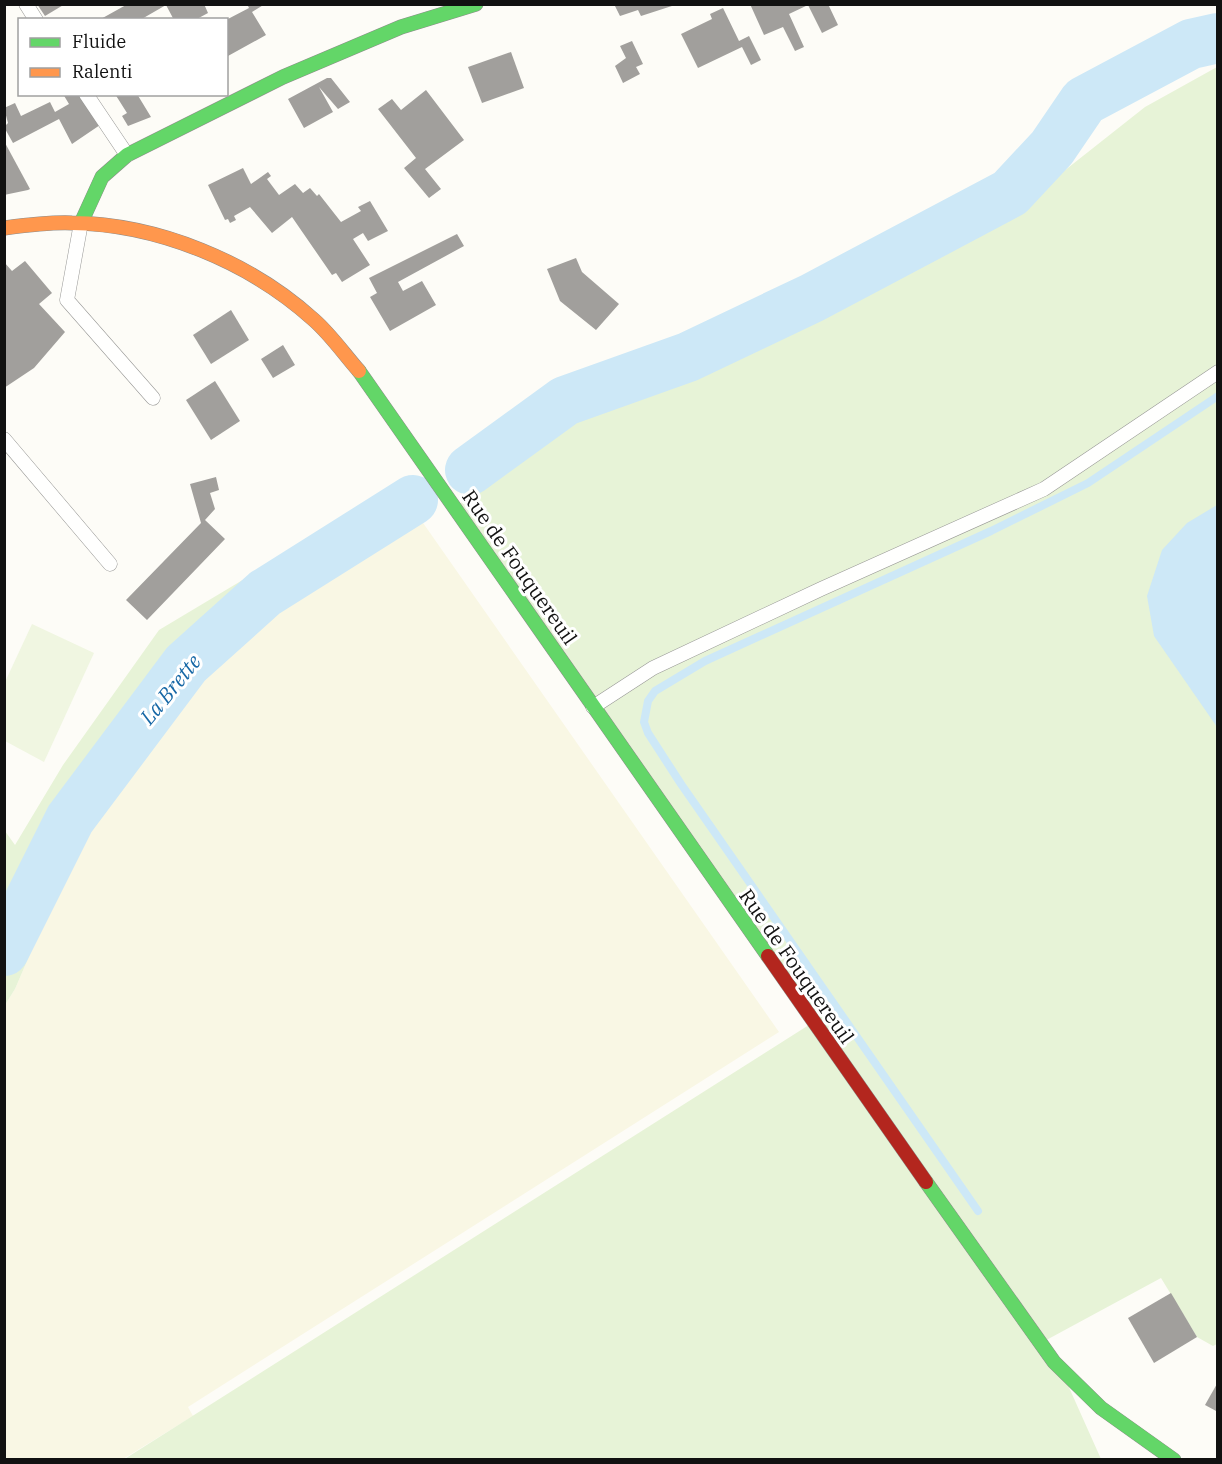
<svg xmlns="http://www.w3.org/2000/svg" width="1222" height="1464" viewBox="0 0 1222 1464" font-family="'IBM Plex Serif',serif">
<rect width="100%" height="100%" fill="#fdfcf7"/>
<path fill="#f9f7e4" d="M 421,520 L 779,1032 L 188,1407 L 193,1416 L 123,1459 L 5,1460 L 5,1005 L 15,989 L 64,875 L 92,821 L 203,667 L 296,599 Z"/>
<g fill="#e7f3d7">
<path d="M 1217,67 L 1217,1344 L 1213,1346 L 1197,1337 L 1161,1278 L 1039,1344 L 1063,1374 L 1101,1459 L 123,1460 L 812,1023 L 455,507 L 596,409 L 836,313 L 1026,201 L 1145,107 Z"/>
<path d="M 401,485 L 421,520 L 296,599 L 203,667 L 92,821 L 64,875 L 15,989 L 5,1005 L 5,831 L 15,845 L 63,765 L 159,630 Z"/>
</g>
<path fill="#f0f6e1" d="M 32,624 L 94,653 L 44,762 L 5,741 L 5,682 Z"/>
<path fill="#cde8f7" d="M 1217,505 L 1217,727 L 1154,636 L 1147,596 L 1162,550 L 1187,523 Z"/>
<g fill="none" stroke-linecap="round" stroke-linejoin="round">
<path stroke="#cde8f7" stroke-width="8" d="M 978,1211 L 681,784 L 648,733 L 644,722 L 648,701 L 655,691 L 705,661 L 991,531 L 1088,483 L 1218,396"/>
<g stroke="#cde8f7" stroke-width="50">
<path d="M 470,470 L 565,401 L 688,357 L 812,298 L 1010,193 L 1052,148 L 1084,101 L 1191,44 L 1218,38"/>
<path d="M 4,951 L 70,819 L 186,664 L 265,593 L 413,500"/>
</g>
</g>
<g fill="#a19f9c">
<path d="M 37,4 L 65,4 L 45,16 Z"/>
<path d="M 204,4 L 208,13 L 195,20 L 174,20 L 166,5 L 140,20 L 99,20 L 126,5 Z"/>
<path d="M 247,4 L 265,4 L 252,12 L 266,35 L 228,56 L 226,20 L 249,8 Z"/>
<path d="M 614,4 L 675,4 L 675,5 L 641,16 L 638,10 L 620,16 Z"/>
<path d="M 750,4 L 828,4 L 838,25 L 822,33 L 808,5 L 789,14 L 804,47 L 795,51 L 783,27 L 764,35 Z"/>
<path d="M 723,8 L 739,41 L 749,36 L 761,60 L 751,65 L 742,47 L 698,68 L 681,34 L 712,19 L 710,14 Z"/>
<path d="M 632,41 L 643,64 L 636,67 L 640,74 L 623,83 L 615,66 L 626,58 L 620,46 Z"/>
<path d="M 511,52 L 524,88 L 482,103 L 468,67 Z"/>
<path d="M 327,78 L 331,78 L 350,102 L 338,109 L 319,87 L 333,112 L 304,128 L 288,99 Z"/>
<path d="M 426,90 L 464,140 L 425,169 L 441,189 L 429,198 L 404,168 L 416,158 L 378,109 L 392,99 L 401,110 Z"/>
<path d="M 63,94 L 78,94 L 100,125 L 72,144 L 59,119 L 13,143 L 4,127 L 8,123 L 4,108 L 15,103 L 21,116 L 50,102 L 55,112 L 69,104 Z"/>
<path d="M 115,94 L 137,94 L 151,117 L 128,126 L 122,116 L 127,113 Z"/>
<path d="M 4,141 L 30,189 L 28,190 L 4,195 Z"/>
<path d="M 243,168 L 251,184 L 268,172 L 271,176 L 267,179 L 279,195 L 295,184 L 303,193 L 310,188 L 317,196 L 319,194 L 341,222 L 361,211 L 358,207 L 370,201 L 388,231 L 368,241 L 363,233 L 353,239 L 370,265 L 342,282 L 336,273 L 332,275 L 292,217 L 272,233 L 250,207 L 234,216 L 236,220 L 230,223 L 228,219 L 225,220 L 208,185 Z"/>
<path d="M 457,234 L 464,246 L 398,282 L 403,291 L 422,281 L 436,305 L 390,331 L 370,297 L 377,293 L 369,278 Z"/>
<path d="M 576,258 L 582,272 L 619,304 L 596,330 L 560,301 L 547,269 Z"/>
<path d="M 25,261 L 52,293 L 39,304 L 65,332 L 34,368 L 4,388 L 4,262 L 12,271 Z"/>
<path d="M 231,310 L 249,340 L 211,364 L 193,335 Z"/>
<path d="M 283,345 L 295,365 L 273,378 L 261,359 Z"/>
<path d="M 215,381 L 240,421 L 211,440 L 186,400 Z"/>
<path d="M 216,477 L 219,490 L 210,493 L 215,509 L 205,520 L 225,539 L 147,620 L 126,600 L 201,523 L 190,484 Z"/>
<path d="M 1171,1293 L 1197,1337 L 1154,1363 L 1128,1318 Z"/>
<path d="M 1218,1382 L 1218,1412 L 1205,1405 Z"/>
</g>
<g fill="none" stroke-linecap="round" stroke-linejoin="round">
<g stroke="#979795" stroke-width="15">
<g id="lane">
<path d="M 26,4 L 36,20"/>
<path d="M 86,94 L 127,155"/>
<path d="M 81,223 L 67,300 L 153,398"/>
<path d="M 4,439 L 110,564"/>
<path d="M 593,707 L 653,668 L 821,589 L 1044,489 L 1218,372"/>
</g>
</g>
<g stroke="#8e8d8b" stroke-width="15">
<g id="fast">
<path d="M 81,223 L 102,177 L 127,155 L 283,77 L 401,27 L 476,4"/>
<path d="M 359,371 L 768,956"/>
<path d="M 926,1182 L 1054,1362 L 1101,1408 L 1174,1460"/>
</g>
</g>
<g stroke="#8e8d8b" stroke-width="15">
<path id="slow" d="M 4,228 C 27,225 49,222 72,223 C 158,224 250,262 314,320 C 331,335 344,354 359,371"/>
</g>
<g stroke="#8e8d8b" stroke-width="15">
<path id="jam" d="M 768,956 L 926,1182"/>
</g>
<use href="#lane" stroke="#fffffe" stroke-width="14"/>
<use href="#fast" stroke="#63d668" stroke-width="14"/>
<use href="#slow" stroke="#ff974d" stroke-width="14"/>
<use href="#jam" stroke="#b3261e" stroke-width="14"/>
</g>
<g text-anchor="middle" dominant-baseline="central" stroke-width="6" stroke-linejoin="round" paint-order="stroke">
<g font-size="20" fill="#111" stroke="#fff">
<text transform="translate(520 567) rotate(55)">Rue de Fouquereuil</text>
<text transform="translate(797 966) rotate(55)">Rue de Fouquereuil</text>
</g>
<g font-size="21" font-style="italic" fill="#1768a6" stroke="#fff">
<text transform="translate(170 689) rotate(-51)">La Brette</text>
</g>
</g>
<rect width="1222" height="1464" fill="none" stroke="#111111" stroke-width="12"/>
<rect x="18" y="18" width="210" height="78" fill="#ffffff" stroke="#a0a0a0" stroke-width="1.5"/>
<rect x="30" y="38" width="30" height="9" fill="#63d668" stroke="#a0a0a0" stroke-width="1.5"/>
<text x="72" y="48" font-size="18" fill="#111111">Fluide</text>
<rect x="30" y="68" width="30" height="9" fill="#ff974d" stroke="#a0a0a0" stroke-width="1.5"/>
<text x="72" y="78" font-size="18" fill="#111111">Ralenti</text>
</svg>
